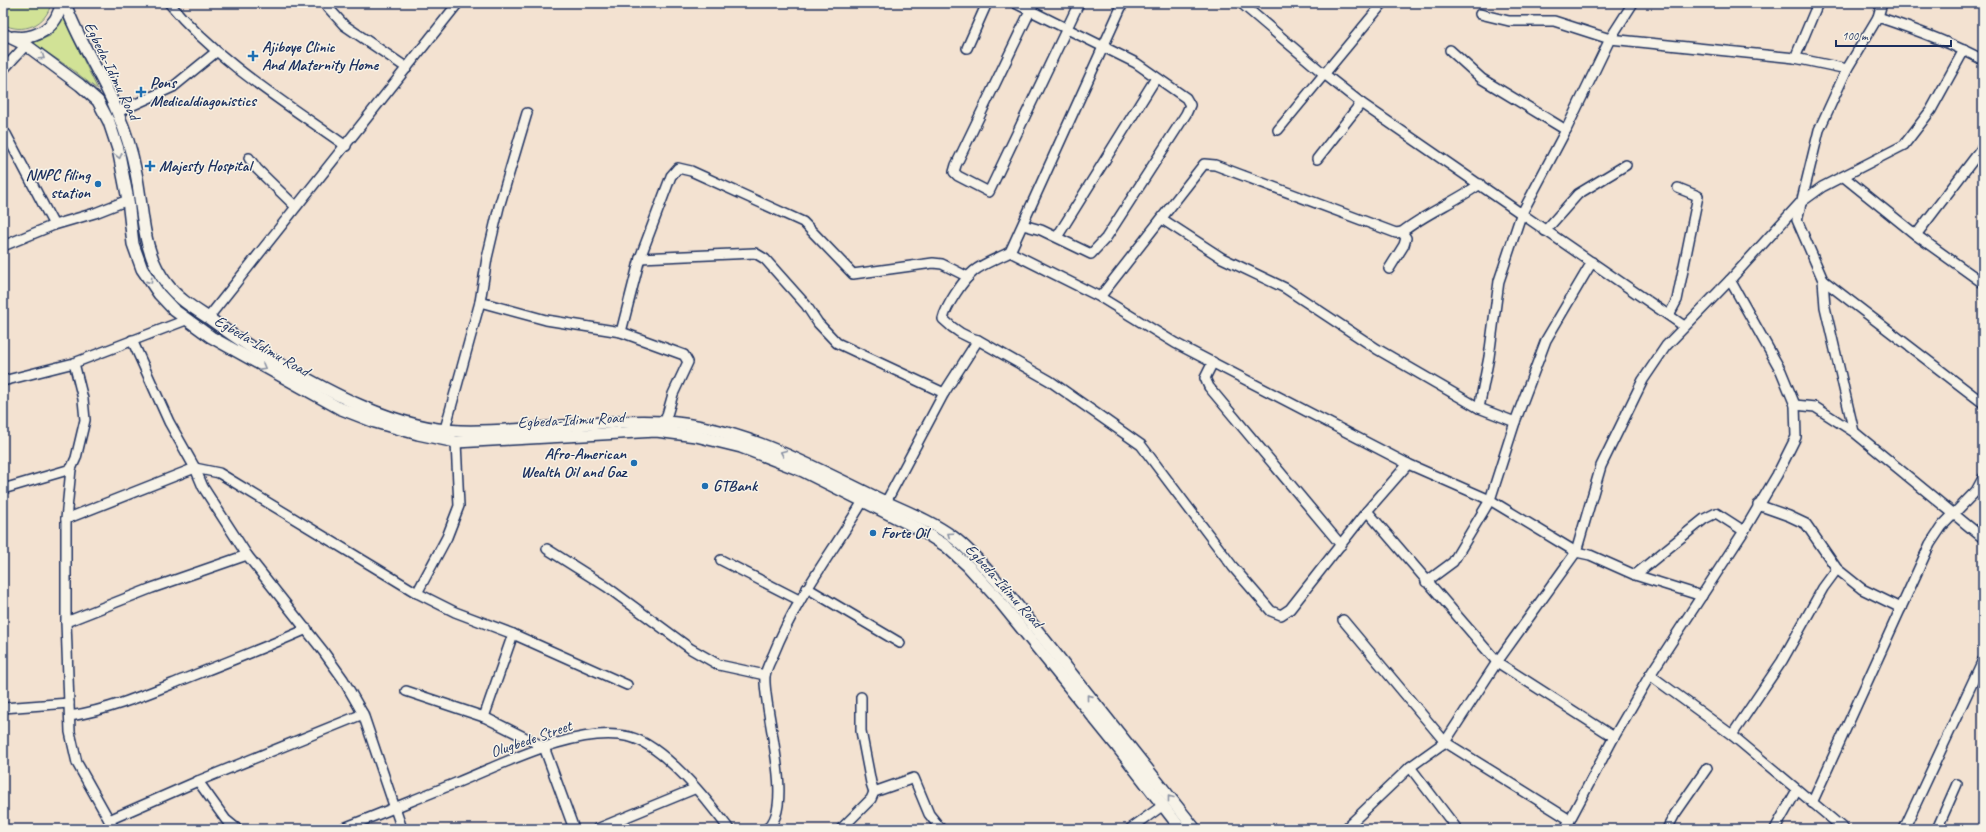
<svg xmlns="http://www.w3.org/2000/svg" width="1986" height="832" viewBox="0 0 1986 832" font-family="Caveat,sans-serif">
<rect width="100%" height="100%" fill="#f3e2d1"/>
<filter id="ink" filterUnits="userSpaceOnUse"><feTurbulence type="fractalNoise" baseFrequency=".025" numOctaves="2"/><feDisplacementMap in="SourceGraphic" scale="8" xChannelSelector="R" yChannelSelector="G"/><feConvolveMatrix kernelMatrix="1 2 1 2 8 2 1 2 1" color-interpolation-filters="sRGB"/></filter>
<g filter="url(#ink)">
<g fill="#d1e296" stroke="#76887a">
<path d="M 3,3 L 51,3 C 47,25 22,35 3,24 Z"/>
<path d="M 62,15 L 98,90 L 73,70 L 33,43 L 50,36 Z"/>
</g>
<g fill="none" stroke-linecap="round" stroke-linejoin="round">
<g stroke="#1b2f5e" stroke-width="12">
<g id="minor">
<path d="M 169,3 C 217,61 284,102 346,146"/>
<path d="M 324,3 L 344,25 L 407,68"/>
<path d="M 1015,3 L 1136,63 L 1186,98 L 1190,105 L 1186,114 L 1106,238 L 1091,254 L 1041,230 L 1023,225"/>
<path d="M 1034,3 L 956,165 L 954,172 L 958,176 L 989,192 L 1079,3"/>
<path d="M 1123,3 L 1010,252 C 999,258 984,263 974,271 C 963,280 946,306 943,319 C 953,329 964,337 978,340 L 1050,381 L 1141,445 L 1233,567 L 1271,611 L 1281,615 L 1290,609 L 1367,511 L 1408,464"/>
<path d="M 1241,3 L 1323,73 L 1361,103 L 1684,326"/>
<path d="M 1480,14 L 1509,21 L 1554,21 L 1610,39 L 1795,58 L 1847,69"/>
<path d="M 1878,17 C 1914,29 1950,42 1983,60"/>
<path d="M 967,48 L 987,3"/>
<path d="M 1450,50 L 1482,79 L 1566,130"/>
<path d="M 1795,58 L 1818,3"/>
<path d="M 3,70 L 26,45"/>
<path d="M 118,112 L 173,87 L 216,52"/>
<path d="M 1278,130 L 1383,3"/>
<path d="M 6,134 L 54,225"/>
<path d="M 249,158 L 257,169 L 295,206"/>
<path d="M 1317,159 L 1361,103"/>
<path d="M 1844,177 L 1916,235 L 1983,283"/>
<path d="M 1162,219 L 1222,258 L 1285,288 L 1377,349 L 1479,408 L 1515,422"/>
<path d="M 1545,231 L 1578,194 L 1626,165"/>
<path d="M 1916,235 L 1983,147"/>
<path d="M 1057,237 L 1156,78"/>
<path d="M 3,246 L 54,225 L 95,213 L 128,200"/>
<path d="M 1010,252 L 1100,297 L 1175,343 L 1408,464 L 1490,500 L 1576,552 L 1590,555 L 1635,575 L 1702,596"/>
<path d="M 640,258 L 755,253 L 765,259 L 806,305 L 818,323 L 837,343 L 944,393"/>
<path d="M 1389,269 L 1404,245 L 1406,238 L 1402,232"/>
<path d="M 1823,280 L 1983,403"/>
<path d="M 1100,297 L 1204,164 L 1215,165 L 1396,233 L 1402,232 C 1426,213 1455,202 1480,184"/>
<path d="M 480,302 L 546,320 L 621,332 L 684,355 L 688,362 L 673,394 L 665,422"/>
<path d="M 1669,315 L 1677,300 L 1698,196 L 1678,188"/>
<path d="M 208,318 L 458,3"/>
<path d="M 621,332 L 640,258 L 671,176 L 678,168 L 691,171 L 803,222 L 853,274 L 933,263 L 942,264 L 968,277"/>
<path d="M 132,340 L 169,422 L 195,468 L 203,487 L 247,555 L 323,651 L 343,679 L 363,714 L 402,829"/>
<path d="M 1213,362 L 1205,378 L 1209,387 L 1341,545"/>
<path d="M 74,363 L 83,399 L 85,420 L 76,458 L 71,469 L 66,519 L 66,622 L 70,732 L 77,763 L 114,829"/>
<path d="M 3,381 L 74,363 L 186,320"/>
<path d="M 1795,405 L 1815,407 L 1854,432 L 1983,538"/>
<path d="M 1479,408 L 1489,357 L 1499,281 L 1521,215 L 1566,130 L 1610,39 L 1633,3"/>
<path d="M 445,429 L 480,302 L 487,258 L 499,207 L 527,113"/>
<path d="M 1854,432 L 1825,307 L 1823,280 L 1797,220 L 1819,130 L 1847,69 L 1878,17 L 1882,3"/>
<path d="M 3,489 L 71,469"/>
<path d="M 886,502 L 944,393 L 978,340"/>
<path d="M 1758,505 L 1789,516 L 1806,524 L 1837,569"/>
<path d="M 1367,511 L 1497,662 L 1614,737"/>
<path d="M 66,519 L 195,468 L 219,473 L 417,593 L 455,612 L 513,634 L 627,685"/>
<path d="M 547,549 L 607,587 L 691,649 L 719,665 L 765,675"/>
<path d="M 721,560 L 799,600"/>
<path d="M 1635,575 L 1704,519 L 1716,513 L 1744,531"/>
<path d="M 1426,582 L 1453,562 L 1490,500 L 1515,422 L 1546,340 L 1592,262"/>
<path d="M 807,588 L 900,643"/>
<path d="M 417,593 L 447,537 L 459,506 L 456,442"/>
<path d="M 1343,620 L 1445,742 L 1570,820"/>
<path d="M 66,622 L 152,588 L 247,555"/>
<path d="M 1650,675 L 1732,735 L 1844,829"/>
<path d="M 406,691 L 484,717 L 544,747 L 574,829"/>
<path d="M 861,697 L 861,731 L 871,783 L 874,792"/>
<path d="M 3,708 L 69,703"/>
<path d="M 70,716 C 108,710 142,696 177,682 C 220,665 264,648 307,629"/>
<path d="M 484,717 L 513,634"/>
<path d="M 1732,735 L 1782,661 L 1823,588 L 1837,569 L 1862,589 L 1901,608"/>
<path d="M 1410,767 L 1457,829"/>
<path d="M 198,781 L 226,820 L 237,829"/>
<path d="M 1812,803 L 1930,544 L 1942,526 L 1976,491 L 1983,478"/>
<path d="M 109,820 L 198,781 L 363,714"/>
<path d="M 341,829 C 380,814 418,798 456,783 C 503,764 579,724 630,737 C 664,746 708,801 729,829"/>
<path d="M 597,829 L 694,789"/>
<path d="M 766,829 C 797,810 762,706 765,676 C 766,668 771,660 774,653 C 796,598 833,552 863,501"/>
<path d="M 841,829 L 871,799 L 874,792 L 914,778 L 929,814 L 941,829"/>
<path d="M 1130,829 L 1162,806"/>
<path d="M 1345,829 L 1410,767 L 1445,742 L 1497,662 L 1576,552 L 1601,466 L 1643,380 L 1666,346 L 1730,280 L 1800,203 L 1822,187 L 1904,145 L 1931,110 L 1964,50"/>
<path d="M 1565,829 L 1614,737 L 1650,675 L 1744,531 L 1777,475 L 1796,437 L 1795,405 L 1781,371 L 1730,280"/>
<path d="M 1667,829 L 1675,814 L 1707,768"/>
<path d="M 1775,829 L 1797,790"/>
<path d="M 1904,829 L 1983,660"/>
<path d="M 1937,829 L 1957,784"/>
</g>
</g>
<g stroke="#1b2f5e" stroke-width="14">
<g id="major">
<path d="M 65,3 C 78,42 103,75 118,114 C 126,132 132,153 136,173 C 144,212 141,251 167,284 C 178,299 195,309 210,319 C 228,332 246,345 266,356 C 324,389 392,429 460,431 C 528,433 595,419 663,422 C 740,426 809,465 877,498 C 902,510 930,520 953,537 C 973,552 988,572 1005,590 L 1195,829"/>
<path d="M 3,34 L 26,45 L 80,85 L 98,101 L 109,122 L 118,149 L 128,200 L 133,244 L 142,269 L 159,294 L 174,310 L 211,337 L 339,408 L 375,422 L 418,434 L 456,442 L 656,431 L 696,436 L 741,447 L 803,471 L 919,529 L 946,546 L 968,566 L 997,598 L 1116,745 L 1181,829"/>
<path d="M 14,37 C 36,40 58,27 61,3"/>
</g>
</g>
<use href="#minor" stroke="#f7f3e8" stroke-width="9"/>
<use href="#major" stroke="#f7f3e8" stroke-width="11"/>
</g>
<defs><path id="oneway-chevron" d="M-2-3.5L2.5 0L-2 3.5" fill="none" stroke-width="1.6" stroke-linecap="round" stroke-linejoin="round"/></defs>
<g stroke="#8991a3">
<use href="#oneway-chevron" transform="translate(42 57) rotate(34)"/>
<use href="#oneway-chevron" transform="translate(119 156) rotate(77)"/>
<use href="#oneway-chevron" transform="translate(150 281) rotate(55)"/>
<use href="#oneway-chevron" transform="translate(263 367) rotate(29)"/>
<use href="#oneway-chevron" transform="translate(783 453) rotate(-157)"/>
<use href="#oneway-chevron" transform="translate(950 535) rotate(-145)"/>
<use href="#oneway-chevron" transform="translate(1089 697) rotate(-129)"/>
<use href="#oneway-chevron" transform="translate(1170 798) rotate(-128)"/>
</g>
</g>
<g fill="#1f6fb2" stroke="#f7f3e8" stroke-width="1.5">
<path d="M251 50h4v4h4v4h-4v4h-4v-4h-4v-4h4z"/>
<path d="M139 86h4v4h4v4h-4v4h-4v-4h-4v-4h4z"/>
<path d="M148 160h4v4h4v4h-4v4h-4v-4h-4v-4h4z"/>
<circle cx="98" cy="184" r="4"/>
<circle cx="634" cy="463" r="4"/>
<circle cx="705" cy="486" r="4"/>
<circle cx="873" cy="533" r="4"/>
</g>
<g text-anchor="middle" dominant-baseline="central" stroke-width="3" stroke-linejoin="round" paint-order="stroke">
<g font-size="16" font-weight="bold" fill="#1b2f5e" stroke="#f7f3e8" text-anchor="start">
<text x="262" y="47">Ajiboye Clinic<tspan x="262" dy="18">And Maternity Home</tspan></text>
<text x="150" y="83">Pons<tspan x="150" dy="18">Medicaldiagonistics</tspan></text>
<text x="159" y="166">Majesty Hospital</text>
<text x="90" y="175" text-anchor="end">NNPC filing<tspan x="90" dy="18">station</tspan></text>
<text x="626" y="454" text-anchor="end">Afro-American<tspan x="626" dy="18">Wealth Oil and Gaz</tspan></text>
<text x="713" y="486">GTBank</text>
<text x="881" y="533">Forte Oil</text>
</g>
<g font-size="16" fill="#1b2f5e" stroke="#f7f3e8">
<text transform="translate(112 71) rotate(64)">Egbeda-Idimu Road</text>
<text transform="translate(262 346) rotate(30)">Egbeda-Idimu Road</text>
<text transform="translate(571 420) rotate(-3)">Egbeda-Idimu Road</text>
<text transform="translate(1004 586) rotate(48)">Egbeda-Idimu Road</text>
<text transform="translate(531 739) rotate(-19)">Olugbede Street</text>
</g>
</g>
<rect width="1986" height="832" fill="none" stroke="#f7f3e8" stroke-width="16"/>
<rect x="8" y="8" width="1970" height="816" fill="none" stroke="#1b2f5e" stroke-width="1.5" filter="url(#ink)"/>
<path d="M1836 40v6h115v-6" fill="none" stroke="#1b2f5e" stroke-width="2"/>
<text x="1842" y="40" font-size="12" fill="#1b2f5e" stroke="#f7f3e8" stroke-width="3" paint-order="stroke">100 m</text>
</svg>
